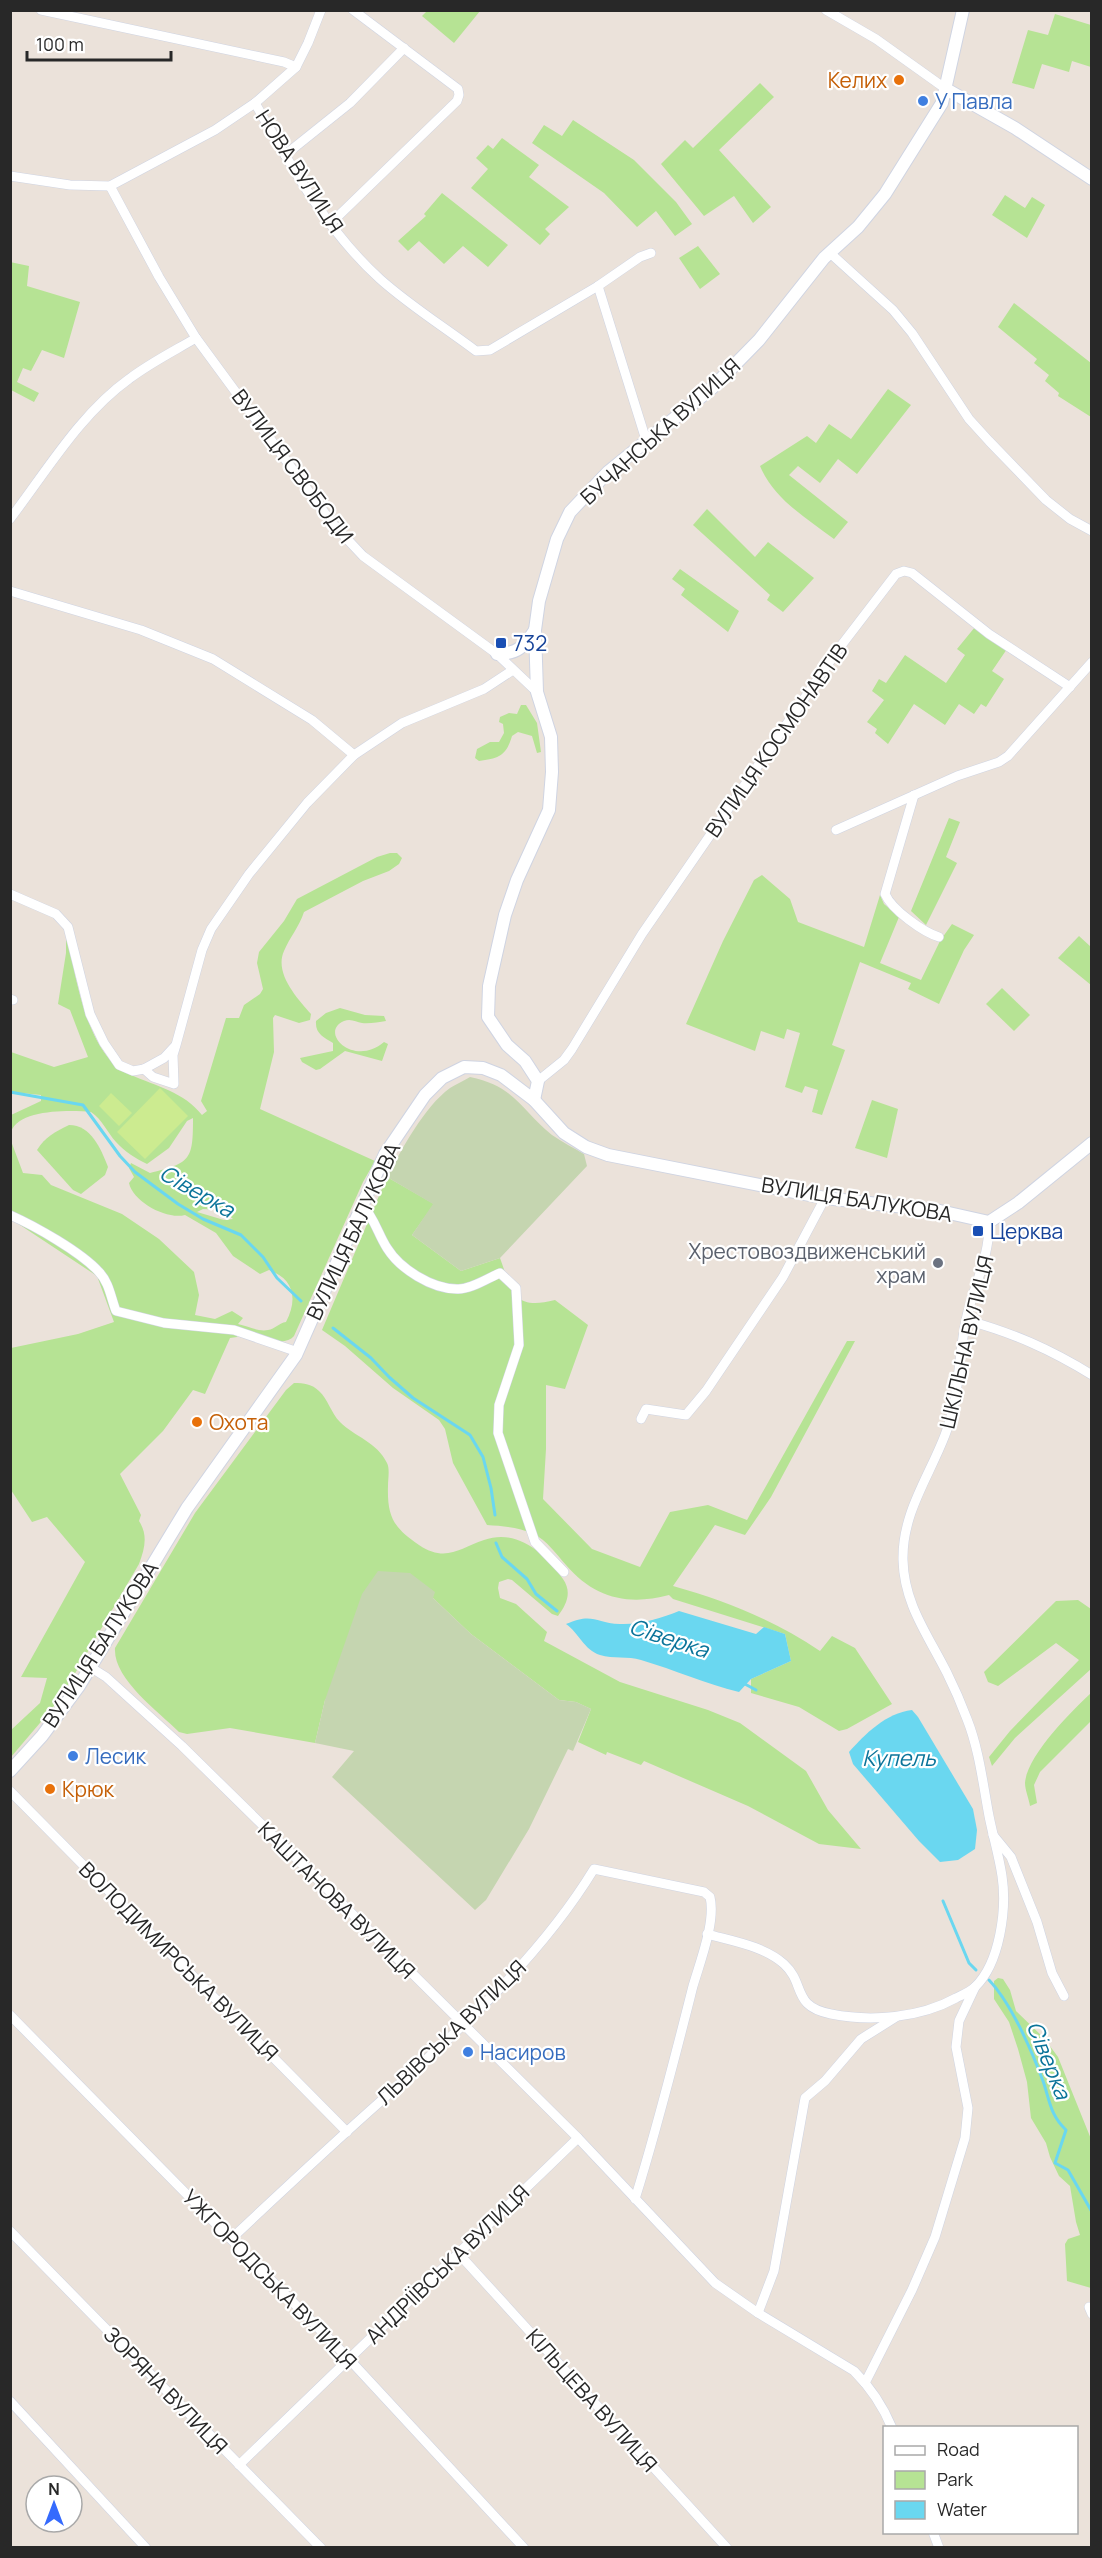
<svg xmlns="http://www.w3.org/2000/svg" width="1102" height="2558" viewBox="0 0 1102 2558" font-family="Manrope,sans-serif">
<rect width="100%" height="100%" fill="#ebe2da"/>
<g fill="#b6e394" fill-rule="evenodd">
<path d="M 428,10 L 480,10 L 480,11 L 454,43 L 422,16 Z"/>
<path d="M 1055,14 L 1091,25 L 1091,67 L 1072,61 L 1069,72 L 1042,64 L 1034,89 L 1012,83 L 1028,30 L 1048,35 Z"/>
<path d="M 760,83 L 774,97 L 719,150 L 771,207 L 753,223 L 734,196 L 704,216 L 661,164 L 685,140 L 693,148 Z"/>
<path d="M 573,120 L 634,160 L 676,202 L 692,224 L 675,236 L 656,211 L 637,227 L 604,193 L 532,143 L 544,125 L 562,136 Z"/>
<path d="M 502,138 L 539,165 L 529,177 L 569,207 L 545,229 L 550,234 L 540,245 L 471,188 L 488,169 L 476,158 L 488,145 L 493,149 Z"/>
<path d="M 442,193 L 508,245 L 488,267 L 463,246 L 444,264 L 419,241 L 408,251 L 398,241 L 426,216 L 424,214 Z"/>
<path d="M 1005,195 L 1025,208 L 1032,197 L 1045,205 L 1027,238 L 992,215 Z"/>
<path d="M 698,246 L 720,274 L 700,289 L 679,258 Z"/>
<path d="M 10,262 L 29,266 L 27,286 L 80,302 L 64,358 L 42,350 L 31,371 L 23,368 L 17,382 L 39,393 L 34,402 L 11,390 Z"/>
<path d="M 1014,303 L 1091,363 L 1091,417 L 1058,396 L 1059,393 L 1045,381 L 1049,375 L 1034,363 L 1037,359 L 998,327 Z"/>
<path d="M 888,389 L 911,405 L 857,474 L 838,459 L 820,483 L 798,466 L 789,475 L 848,522 L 834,539 C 806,518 774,499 760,466 L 807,436 L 816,443 L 829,424 L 851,439 Z"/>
<path d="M 707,509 L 755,557 L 768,542 L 814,578 L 783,612 L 767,600 L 770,595 L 693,525 Z"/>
<path d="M 680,569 L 739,611 L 728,632 L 681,595 L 685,589 L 672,579 Z"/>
<path d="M 975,627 L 1007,649 L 992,671 L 1004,679 L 986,707 L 981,704 L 974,714 L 959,704 L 945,725 L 914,704 L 888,744 L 875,733 L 877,729 L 867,722 L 884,700 L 872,691 L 879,679 L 886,683 L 905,655 L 946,683 L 965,655 L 957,649 Z"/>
<path d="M 521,705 L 526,705 L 537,723 L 541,752 L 537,753 L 532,736 L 518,732 L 512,736 C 506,756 499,758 479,761 L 475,758 L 477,749 L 490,742 L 499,742 L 504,733 L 503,724 L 499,722 L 500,717 L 509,713 L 517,714 Z"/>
<path d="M 949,818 L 960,822 L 946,857 L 957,863 L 926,925 L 911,911 Z"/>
<path d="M 390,853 L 397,853 L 402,858 L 399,864 L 389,871 L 363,881 L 304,912 C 299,927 290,937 284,951 C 274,973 297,998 311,1014 L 310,1020 L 299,1023 L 275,1015 L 273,1018 L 274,1052 L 260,1109 L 375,1161 L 363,1182 L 294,1336 C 283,1349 255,1334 240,1330 L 237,1337 L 230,1338 L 205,1394 L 193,1390 L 163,1431 L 120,1474 L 141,1515 L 139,1521 C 148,1535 145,1548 139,1564 L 70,1682 L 51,1710 L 11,1757 L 11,1730 L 40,1703 L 47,1678 L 21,1677 L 85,1562 L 47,1517 L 32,1522 L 11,1490 L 11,1348 L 78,1334 L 114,1322 L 97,1276 L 11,1219 L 11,1141 L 23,1173 L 42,1175 L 51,1185 L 122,1214 L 159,1239 L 194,1272 L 199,1295 L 195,1315 L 215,1319 L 232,1311 L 243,1318 L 238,1324 C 248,1326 258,1332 268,1330 C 275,1329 279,1323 286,1322 C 298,1299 294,1279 269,1270 L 260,1274 L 233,1256 L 216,1233 L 185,1215 C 167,1220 133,1202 129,1183 L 134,1177 L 129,1168 L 131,1163 L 150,1173 C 191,1163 193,1160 193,1118 L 187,1121 L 169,1148 L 147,1164 C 135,1158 125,1152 116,1142 C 107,1132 102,1119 91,1112 C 71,1110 18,1109 11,1132 L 11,1115 L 41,1101 L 41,1095 L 11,1092 L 11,1052 L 54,1067 L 88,1057 L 70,1010 L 58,1004 L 66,953 L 66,928 C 75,971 85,1056 131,1075 C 156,1086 184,1092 202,1115 L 207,1111 L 201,1101 L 226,1018 L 239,1018 L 244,1005 L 260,994 L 263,989 L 257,963 L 259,952 L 284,921 L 297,899 L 377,857 ZM 203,1209 L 223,1210 L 233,1219 L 224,1220 L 197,1212 Z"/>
<path d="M 762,875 L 790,899 L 798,922 L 864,947 L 880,895 L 884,904 L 899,917 L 880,963 L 921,980 L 940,941 L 952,924 L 974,935 L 964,950 L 939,1004 L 908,989 L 911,983 L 860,962 L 832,1045 L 845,1050 L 822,1115 L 812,1112 L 818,1090 L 805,1086 L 802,1093 L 785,1087 L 800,1033 L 787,1029 L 784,1039 L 761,1031 L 755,1051 L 686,1024 L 723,941 L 754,880 Z"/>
<path d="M 1079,936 L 1091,947 L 1091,985 L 1058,958 Z"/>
<path d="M 1002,988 L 1030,1015 L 1014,1031 L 986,1004 Z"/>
<path d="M 340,1008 L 365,1015 L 384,1016 L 386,1021 C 379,1022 369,1024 362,1023 C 356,1022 351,1018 344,1021 C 318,1032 354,1068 384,1042 L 388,1044 L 382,1061 L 345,1051 L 320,1069 L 316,1070 L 302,1062 L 300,1058 L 333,1051 L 333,1043 C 324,1037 315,1034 316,1021 L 326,1013 Z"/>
<path d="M 872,1100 L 898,1109 L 887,1158 L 855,1148 Z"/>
<path d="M 69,1125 C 91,1125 101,1149 108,1167 L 105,1175 L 81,1194 L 73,1190 L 37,1150 C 45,1137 55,1132 69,1125 Z"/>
<path d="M 387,1177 L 434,1204 L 412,1235 L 461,1271 L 500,1258 C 512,1291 513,1311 555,1300 L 588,1325 L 565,1389 L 546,1385 L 546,1449 L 543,1499 L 592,1549 L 640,1567 L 670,1512 L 708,1505 L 747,1520 L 847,1341 L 855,1341 L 771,1497 L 745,1535 L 715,1525 L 673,1586 C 726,1601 774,1620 820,1651 L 832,1636 L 855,1648 L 892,1704 L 847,1729 L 839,1731 L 799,1707 L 751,1693 L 751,1679 L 791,1661 L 785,1634 L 673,1599 L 669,1595 C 628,1606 594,1598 566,1565 C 556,1554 547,1540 533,1534 C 519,1527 502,1526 487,1525 L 453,1463 L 445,1429 L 439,1420 L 393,1388 L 345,1346 L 322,1330 Z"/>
<path d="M 294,1383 C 304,1383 312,1384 319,1391 C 328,1399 331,1413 340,1422 C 355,1437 377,1442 387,1463 C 390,1469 388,1479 388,1486 C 387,1517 394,1528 419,1545 C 446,1563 460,1548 484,1540 C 517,1528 545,1553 563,1579 C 572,1592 567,1604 558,1616 L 552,1614 L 512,1580 L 508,1579 L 499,1582 L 498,1588 L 500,1598 L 516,1604 L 547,1632 L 544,1641 L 620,1682 L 708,1710 L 740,1723 L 806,1771 L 828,1810 L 861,1849 L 819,1844 L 748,1806 L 644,1761 L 641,1765 L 607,1752 L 606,1755 L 578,1742 L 591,1709 L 576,1702 L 559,1700 L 471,1634 L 433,1598 L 325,1700 L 315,1743 L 230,1728 L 187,1734 L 179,1732 C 158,1711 113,1679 115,1648 L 195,1513 L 286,1390 Z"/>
<path d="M 1078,1600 L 1091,1609 L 1091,1669 L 1015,1738 L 992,1766 L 989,1757 L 1010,1731 L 1079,1660 L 1056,1643 L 998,1686 L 988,1682 L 984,1672 L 1056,1601 Z"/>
<path d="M 1091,1693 L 1091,1721 L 1040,1772 L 1034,1785 L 1037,1803 L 1030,1806 C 1029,1799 1025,1790 1025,1783 C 1027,1755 1072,1711 1091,1693 Z"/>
<path d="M 998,1978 L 1003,1979 L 1010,1990 L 1016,2011 L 1044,2038 L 1058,2057 L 1091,2139 L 1091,2288 L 1067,2281 L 1065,2244 L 1068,2239 L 1080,2235 L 1076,2222 L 1070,2186 L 1059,2176 L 1050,2157 L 1046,2143 L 1031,2118 L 1027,2082 L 1018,2049 L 1009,2022 L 994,1999 L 994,1981 Z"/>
</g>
<g fill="#c5d5b0">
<path d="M 470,1077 C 515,1086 521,1110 552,1135 C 562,1142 574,1148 584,1154 L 587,1166 L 500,1258 L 461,1271 L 412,1235 L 433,1204 L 387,1177 C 402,1149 424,1107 450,1088 C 456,1084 464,1081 470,1077 Z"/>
<path d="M 378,1571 L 410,1573 L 435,1592 L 433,1598 L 471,1634 L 559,1700 L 576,1702 L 591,1709 L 573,1751 L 568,1749 L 529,1829 L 486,1900 L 475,1910 L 332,1777 L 354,1751 L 315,1743 L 325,1700 L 362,1594 Z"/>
</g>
<g fill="#cceb90">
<path d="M 160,1088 L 188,1116 L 145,1159 L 117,1132 Z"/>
<path d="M 111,1093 L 132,1113 L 119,1126 L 99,1106 Z"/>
</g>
<g fill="#6ad7f0">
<path d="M 679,1611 L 756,1634 L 764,1627 L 785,1634 L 791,1661 L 751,1679 L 739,1692 C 706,1684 675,1670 641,1660 C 628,1656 613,1659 600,1655 C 584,1650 579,1633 566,1624 C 593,1612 595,1623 620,1624 C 639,1625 662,1618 679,1611 Z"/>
<path d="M 912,1710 L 918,1717 L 973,1809 L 977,1830 L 975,1849 L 958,1860 L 940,1862 L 919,1841 L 853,1764 L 849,1752 C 865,1734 886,1713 912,1710 Z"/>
</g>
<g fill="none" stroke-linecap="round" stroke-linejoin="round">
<g stroke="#6ad7f0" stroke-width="3">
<path d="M 10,1092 L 83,1105 L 120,1156 L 135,1172 L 178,1204 L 203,1219 L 241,1235 L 263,1257 L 277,1278 L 301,1301"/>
<path d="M 333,1328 L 371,1358 L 389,1377 L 413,1398 L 470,1435 L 483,1457 L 491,1488 L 495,1515"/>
<path d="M 496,1543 L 502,1557 L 527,1579 L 536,1594 L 557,1611"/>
<path d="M 743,1683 L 756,1690"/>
<path d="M 943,1901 L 969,1963 L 976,1970"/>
<path d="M 989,1980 C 1011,2003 1032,2051 1043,2081 C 1050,2101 1050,2115 1066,2130 L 1055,2163 L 1068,2170 L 1092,2212"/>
</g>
<g stroke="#cfd4e2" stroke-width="10">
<g id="street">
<path d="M 41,10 L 284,62 L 296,67"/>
<path d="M 826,10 L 876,39 L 946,89"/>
<path d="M 255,103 C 291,166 326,230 380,279 C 409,305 444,327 476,351 L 490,350 L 598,286 L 640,257 L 651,253"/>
<path d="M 285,155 L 350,103 L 404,48"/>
<path d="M 10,176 L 70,185 L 110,186 L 215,130 L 255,103 L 296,67 L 308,43 L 321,10"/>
<path d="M 110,186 L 159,277 L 196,338 L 332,523 L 363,556 L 497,654 L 537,692"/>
<path d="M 330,224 L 457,101 L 459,95 L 458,89 L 353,10"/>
<path d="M 830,253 L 893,310 L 912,333 L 969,419 L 989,441 L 1046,500 L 1070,519 L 1092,531"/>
<path d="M 598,286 L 646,440"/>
<path d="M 10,519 C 46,472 80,414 129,379 C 150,363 174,351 196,338"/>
<path d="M 10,591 L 141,630 L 213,659 L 312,720 L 354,755"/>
<path d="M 914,795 L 885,894 C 892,910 923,932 939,937"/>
<path d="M 836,830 L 957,776 L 999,762 L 1008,756 L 1092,662"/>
<path d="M 10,894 L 56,914 L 68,927 L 90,1014 L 104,1043 L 119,1065 L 133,1071 L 144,1069"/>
<path d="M 10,999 L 13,1000"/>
<path d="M 176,1045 L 164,1058 L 144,1069 L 153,1077 L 174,1084 L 173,1055 L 176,1045 L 202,950 L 211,929 L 249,874 L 307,803 L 354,755 L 402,723 L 484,689 L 513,670"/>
<path d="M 538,1081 L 564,1060 L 572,1049 L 642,934 L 837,651 L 896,574 L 904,571 L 912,573 L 989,634 L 1070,687"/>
<path d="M 362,1205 C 374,1217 378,1234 387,1248 C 400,1269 432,1289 457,1289 C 470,1290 488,1278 500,1273 L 516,1288 L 519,1345 L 499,1405 L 498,1433 L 535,1542 L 564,1572"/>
<path d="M 10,1215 C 35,1226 81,1252 99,1272 C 109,1282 111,1298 116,1311 L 164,1323 L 234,1330 L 292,1350 L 296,1355"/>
<path d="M 966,1320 C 1013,1333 1050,1349 1092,1375"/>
<path d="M 641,1419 L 646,1409 L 686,1415 L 706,1391 L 783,1277 L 825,1198"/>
<path d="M 90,1667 L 106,1677 L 182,1746 L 294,1856 L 578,2138 L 715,2283 L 758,2313 L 854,2371 C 870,2387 883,2406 892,2428"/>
<path d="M 10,1791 L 347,2132"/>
<path d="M 993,1835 L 1011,1857 L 1037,1922 L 1052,1973 L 1064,1996"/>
<path d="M 707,1934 C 732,1941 764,1946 784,1964 C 806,1984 791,2006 831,2014 C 871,2022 920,2018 956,1998 C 962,1995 970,1992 975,1987 C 1000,1963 1007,1909 1002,1876 C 999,1856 993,1836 989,1816 C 983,1784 979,1749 967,1719 C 961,1703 954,1687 947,1673 C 928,1635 904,1604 903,1560 C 902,1513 929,1477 945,1435 C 960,1397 958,1358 966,1320 C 973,1287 990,1257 989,1222"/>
<path d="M 10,2015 L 348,2358 L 524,2548"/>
<path d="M 10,2231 L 321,2548"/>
<path d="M 231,2239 C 281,2192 331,2145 382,2100 C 460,2029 539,1959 594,1869 L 704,1892 L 710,1897 C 716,1921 700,1962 693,1986 C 675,2057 657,2129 635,2199"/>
<path d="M 458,2253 L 727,2548"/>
<path d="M 1089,2307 L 1092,2314"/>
<path d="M 758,2313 L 774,2271 L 805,2098 L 825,2081 L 861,2039 L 896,2017"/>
<path d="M 865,2383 L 912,2290 L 935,2237 L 965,2138 L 968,2108 L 956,2047 L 959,2021 L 975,1987"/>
<path d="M 10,2401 L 146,2548"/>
<path d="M 239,2465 L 578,2138"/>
<path d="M 933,2532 L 939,2548"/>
</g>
</g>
<g stroke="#cfd4e2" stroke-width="14">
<g id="secondary">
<path d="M 946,89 L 1015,128 L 1092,179"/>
<path d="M 497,654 C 517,654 524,647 535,630"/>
<path d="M 534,1100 L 538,1081 L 525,1061 L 507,1045 L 488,1017 L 489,986 L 505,915 L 517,880 L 549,810 L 552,772 L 551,737 L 537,692 L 535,630 L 539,601 L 557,539 L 570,512 L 608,472 L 712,388 L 759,340 L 824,258 L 858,227 L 885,194 L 942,103 L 963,10"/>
<path d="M 10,1771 L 42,1736 L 79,1686 L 187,1508 L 296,1355 L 385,1154 L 425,1095 L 442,1078 L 464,1067 L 483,1068 L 501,1075 L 534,1100 L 564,1133 L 586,1147 L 608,1155 L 825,1198 L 940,1211 L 989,1222 L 1018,1203 L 1092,1143"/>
</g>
</g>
<use href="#street" stroke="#fff" stroke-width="9"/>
<use href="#secondary" stroke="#fff" stroke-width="12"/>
</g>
<g fill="#e8710a" stroke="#fff" stroke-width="2">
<circle cx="899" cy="80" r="6"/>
<circle cx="197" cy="1422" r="6"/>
<circle cx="50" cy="1789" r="6"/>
</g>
<g fill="#3f7fe0" stroke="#fff" stroke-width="2">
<circle cx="923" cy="101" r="6"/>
<circle cx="73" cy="1756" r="6"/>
<circle cx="468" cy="2052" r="6"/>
</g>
<g fill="#1a4fb4" stroke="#fff" stroke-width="2">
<rect x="495" y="637" width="12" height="12" rx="3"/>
<rect x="972" y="1225" width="12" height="12" rx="3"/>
</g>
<circle fill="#6b7280" stroke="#fff" stroke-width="2" cx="938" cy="1263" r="6"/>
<g text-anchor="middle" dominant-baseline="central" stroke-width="4.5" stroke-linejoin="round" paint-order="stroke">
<g font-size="21" fill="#c56008" stroke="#fff" text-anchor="start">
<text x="887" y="80" text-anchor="end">Келих</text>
<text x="209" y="1422">Охота</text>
<text x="62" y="1789">Крюк</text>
</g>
<g font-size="21" fill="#366cbe" stroke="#fff" text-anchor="start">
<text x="935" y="101">У Павла</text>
<text x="85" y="1756">Лесик</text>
<text x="480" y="2052">Насиров</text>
</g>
<g font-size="21" fill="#282828" stroke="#fff">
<text transform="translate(300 171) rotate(57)">НОВА ВУЛИЦЯ</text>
<text transform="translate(660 431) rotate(-42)">БУЧАНСЬКА ВУЛИЦЯ</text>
<text transform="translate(293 466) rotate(53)">ВУЛИЦЯ СВОБОДИ</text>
<text transform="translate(776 740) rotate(-55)">ВУЛИЦЯ КОСМОНАВТІВ</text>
<text transform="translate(857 1199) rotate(9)">ВУЛИЦЯ БАЛУКОВА</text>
<text transform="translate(353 1231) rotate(-65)">ВУЛИЦЯ БАЛУКОВА</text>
<text transform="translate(966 1342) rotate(-77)">ШКІЛЬНА ВУЛИЦЯ</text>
<text transform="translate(100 1644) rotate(-57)">ВУЛИЦЯ БАЛУКОВА</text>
<text transform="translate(337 1900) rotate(45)">КАШТАНОВА ВУЛИЦЯ</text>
<text transform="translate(179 1961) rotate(45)">ВОЛОДИМИРСЬКА ВУЛИЦЯ</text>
<text transform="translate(451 2032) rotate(-44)">ЛЬВІВСЬКА ВУЛИЦЯ</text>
<text transform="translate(447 2264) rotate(-44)">АНДРІЇВСЬКА ВУЛИЦЯ</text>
<text transform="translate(270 2279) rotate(46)">УЖГОРОДСЬКА ВУЛИЦЯ</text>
<text transform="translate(166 2390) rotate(46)">ЗОРЯНА ВУЛИЦЯ</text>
<text transform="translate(592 2400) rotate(48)">КІЛЬЦЕВА ВУЛИЦЯ</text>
</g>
<g font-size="21" fill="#164399" stroke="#fff" text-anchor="start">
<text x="513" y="643">732</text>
<text x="990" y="1231">Церква</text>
</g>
<g font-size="21" fill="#5b616d" stroke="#fff" text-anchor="end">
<text x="926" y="1251">Хрестовоздвиженський<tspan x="926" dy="24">храм</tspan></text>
</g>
<g font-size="22" font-style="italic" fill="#0b749a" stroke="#fff">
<text transform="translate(197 1191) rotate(30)">Сіверка</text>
<text transform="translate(669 1638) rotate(18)">Сіверка</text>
<text x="899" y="1758">Купель</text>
<text transform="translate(1049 2060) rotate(68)">Сіверка</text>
</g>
</g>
<rect width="1102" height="2558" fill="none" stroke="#282828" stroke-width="24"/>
<rect x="883" y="2426" width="195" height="108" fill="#ffffff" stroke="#a9a9a9" stroke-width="1.5"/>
<rect x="895" y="2446" width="30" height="9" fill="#ffffff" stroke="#a9a9a9" stroke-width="1.5"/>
<text x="937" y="2456" font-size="18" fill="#282828">Road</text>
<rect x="895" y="2471" width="30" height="18" fill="#b6e394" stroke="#a9a9a9" stroke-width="1.5"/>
<text x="937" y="2486" font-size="18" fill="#282828">Park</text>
<rect x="895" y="2501" width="30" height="18" fill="#6ad7f0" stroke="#a9a9a9" stroke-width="1.5"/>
<text x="937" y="2516" font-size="18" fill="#282828">Water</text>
<g transform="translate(54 2504)"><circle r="28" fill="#ffffff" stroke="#a9a9a9" stroke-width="1.5"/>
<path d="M0-4.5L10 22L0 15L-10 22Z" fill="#356afd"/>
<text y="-9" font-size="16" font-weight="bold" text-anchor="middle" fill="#282828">N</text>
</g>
<path d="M27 51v9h144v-9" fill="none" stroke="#282828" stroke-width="3"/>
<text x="36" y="51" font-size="18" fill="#282828" stroke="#ffffff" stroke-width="4.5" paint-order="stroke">100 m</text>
</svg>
